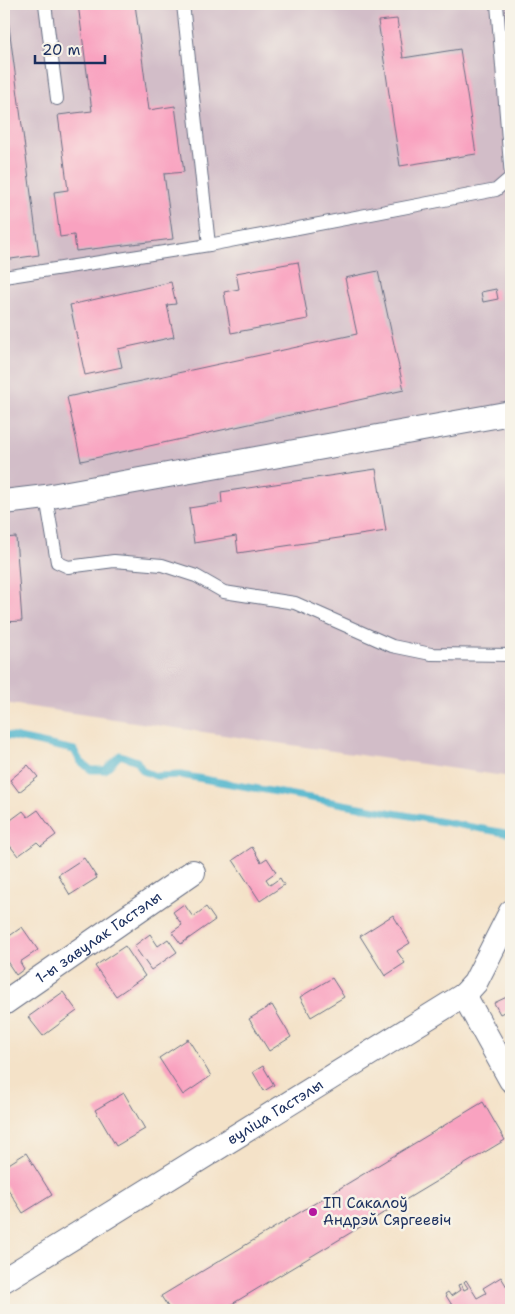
<svg xmlns="http://www.w3.org/2000/svg" width="515" height="1314" viewBox="0 0 515 1314" font-family="'Shantell Sans',sans-serif">
<rect width="100%" height="100%" fill="#f7f3e8"/>
<filter id="ink" filterUnits="userSpaceOnUse"><feTurbulence type="fractalNoise" baseFrequency=".02" numOctaves="2"/><feDisplacementMap in="SourceGraphic" scale="10" xChannelSelector="R" yChannelSelector="G"/><feConvolveMatrix kernelMatrix="1 2 1 2 8 2 1 2 1" color-interpolation-filters="sRGB"/></filter>
<filter id="wash" filterUnits="userSpaceOnUse"><feTurbulence type="fractalNoise" baseFrequency=".0096" numOctaves="4" result="noise"/><feDisplacementMap in="SourceGraphic" scale="20" xChannelSelector="R" yChannelSelector="G"/><feGaussianBlur stdDeviation="1.12" result="paint"/><feColorMatrix in="noise" values="0 0 0 0 0 0 0 0 0 0 0 0 0 0 0 0 0 1.4 0 .05"/><feComposite in="paint" operator="in"/></filter>
<g filter="url(#wash)">
<rect width="100%" height="100%" fill="#f4e2c8"/>
<path fill="#d2bdc8" d="M 4,4 L 511,4 L 511,777 L 4,703 Z"/>
<g fill="none" stroke-linecap="round" stroke-linejoin="round">
<path stroke="#4fb5cd" stroke-width="7" d="M 4,735 L 74,750 L 80,761 L 91,770 L 105,770 L 120,755 L 137,761 L 143,771 L 156,776 L 181,775 L 505,833"/>
</g>
<g id="blocks">
<g fill="#f9a2c0">
<path d="M 4,4 L 6,4 L 39,255 L 4,260 Z"/>
<path d="M 78,4 L 135,4 L 149,110 L 175,106 L 184,172 L 164,174 L 173,239 L 76,251 L 74,235 L 60,237 L 54,192 L 68,190 L 58,115 L 92,111 Z"/>
<path d="M 397,19 L 403,58 L 460,49 L 476,154 L 400,166 L 378,21 Z"/>
<path d="M 298,262 L 308,319 L 231,333 L 224,292 L 239,289 L 236,273 Z"/>
<path d="M 378,271 L 404,390 L 81,461 L 67,397 L 357,334 L 345,278 Z"/>
<path d="M 171,282 L 176,304 L 167,305 L 174,337 L 118,349 L 122,367 L 85,375 L 70,305 Z"/>
<path d="M 496,289 L 498,299 L 483,302 L 481,292 Z"/>
<path d="M 376,469 L 386,531 L 238,553 L 236,536 L 194,543 L 189,508 L 222,503 L 221,492 Z"/>
<path d="M 16,537 L 22,621 L 4,622 L 4,538 Z"/>
<path d="M 28,765 L 38,777 L 19,792 L 10,780 Z"/>
<path d="M 38,810 L 56,835 L 41,846 L 37,842 L 18,856 L 4,838 L 4,834 L 8,831 L 4,825 L 23,811 L 28,817 Z"/>
<path d="M 252,847 L 261,862 L 267,858 L 276,872 L 266,879 L 270,885 L 280,878 L 284,885 L 260,901 L 233,860 Z"/>
<path d="M 84,858 L 97,878 L 70,895 L 58,875 Z"/>
<path d="M 184,904 L 193,917 L 206,907 L 215,920 L 181,944 L 172,932 L 182,925 L 173,912 Z"/>
<path d="M 393,915 L 410,943 L 397,951 L 405,963 L 385,976 L 360,936 Z"/>
<path d="M 22,927 L 38,950 L 20,962 L 24,969 L 16,975 L 4,957 L 4,940 Z"/>
<path d="M 150,934 L 158,946 L 168,939 L 177,952 L 151,970 L 134,946 Z"/>
<path d="M 125,946 L 145,976 L 116,996 L 95,966 Z"/>
<path d="M 332,978 L 344,997 L 311,1017 L 300,997 Z"/>
<path d="M 63,992 L 77,1011 L 43,1036 L 28,1017 Z"/>
<path d="M 511,995 L 511,1016 L 508,1010 L 500,1014 L 494,1003 Z"/>
<path d="M 272,1005 L 291,1037 L 269,1051 L 249,1019 Z"/>
<path d="M 188,1039 L 211,1076 L 183,1095 L 159,1058 Z"/>
<path d="M 263,1066 L 274,1085 L 264,1091 L 253,1072 Z"/>
<path d="M 124,1093 L 145,1129 L 116,1146 L 95,1110 Z"/>
<path d="M 483,1102 L 505,1140 L 222,1310 L 170,1310 L 161,1296 Z"/>
<path d="M 26,1153 L 52,1195 L 23,1213 L 4,1183 L 4,1167 Z"/>
<path d="M 501,1277 L 507,1287 L 511,1284 L 511,1310 L 455,1310 L 445,1294 L 448,1292 L 451,1296 L 460,1290 L 458,1285 L 461,1284 L 464,1290 L 468,1288 L 464,1282 L 466,1280 L 477,1298 L 486,1293 L 483,1288 Z"/>
</g>
</g>
</g>
<g filter="url(#ink)">
<use href="#blocks" fill-opacity="0" stroke="#676e83" stroke-width="1"/>
<g fill="none" stroke-linecap="round" stroke-linejoin="round">
<g stroke="#676e83" stroke-width="14">
<g id="lane">
<path d="M 45,4 L 57,99"/>
<path d="M 183,4 L 209,245"/>
<path d="M 4,277 L 209,245 L 496,190 L 511,177 L 497,4"/>
<path d="M 46,497 L 57,562 L 68,567 L 114,561 L 162,565 L 196,576 L 224,592 L 295,603 L 392,646 L 431,654 L 511,655"/>
</g>
</g>
<g stroke="#676e83" stroke-width="26">
<g id="street">
<path d="M 4,502 L 46,497 L 511,413"/>
<path d="M 464,995 L 511,1080"/>
<path id="s1" d="M 4,1003 L 193,872"/>
<path id="s2" d="M 4,1280 L 464,995 L 475,983 L 511,912"/>
</g>
</g>
<use href="#lane" stroke="#fff" stroke-width="12"/>
<use href="#street" stroke="#fff" stroke-width="24"/>
</g>
</g>
<circle fill="#b5179e" stroke="#f7f3e8" stroke-width="2" cx="313" cy="1212" r="5"/>
<g text-anchor="middle" dominant-baseline="central" stroke-width="5" stroke-linejoin="round" paint-order="stroke">
<g font-size="15" fill="#1b2f5e" stroke="#f7f3e8">
<text stroke="none"><textPath href="#s1" startOffset="115">1-ы завулак Гастэлы</textPath></text>
<text stroke="none"><textPath href="#s2" startOffset="319">вуліца Гастэлы</textPath></text>
</g>
<g font-size="15" fill="#1b2f5e" stroke="#f7f3e8" text-anchor="start">
<text x="323" y="1203">ІП Сакалоў<tspan x="323" dy="17">Андрэй Сяргеевіч</tspan></text>
</g>
</g>
<rect width="515" height="1314" fill="none" stroke="#f7f3e8" stroke-width="20"/>
<path d="M35 55v8h70v-8" fill="none" stroke="#1b2f5e" stroke-width="2.5"/>
<text x="42" y="55" font-size="15" fill="#1b2f5e" stroke="#f7f3e8" stroke-width="4" paint-order="stroke">20 m</text>
</svg>
